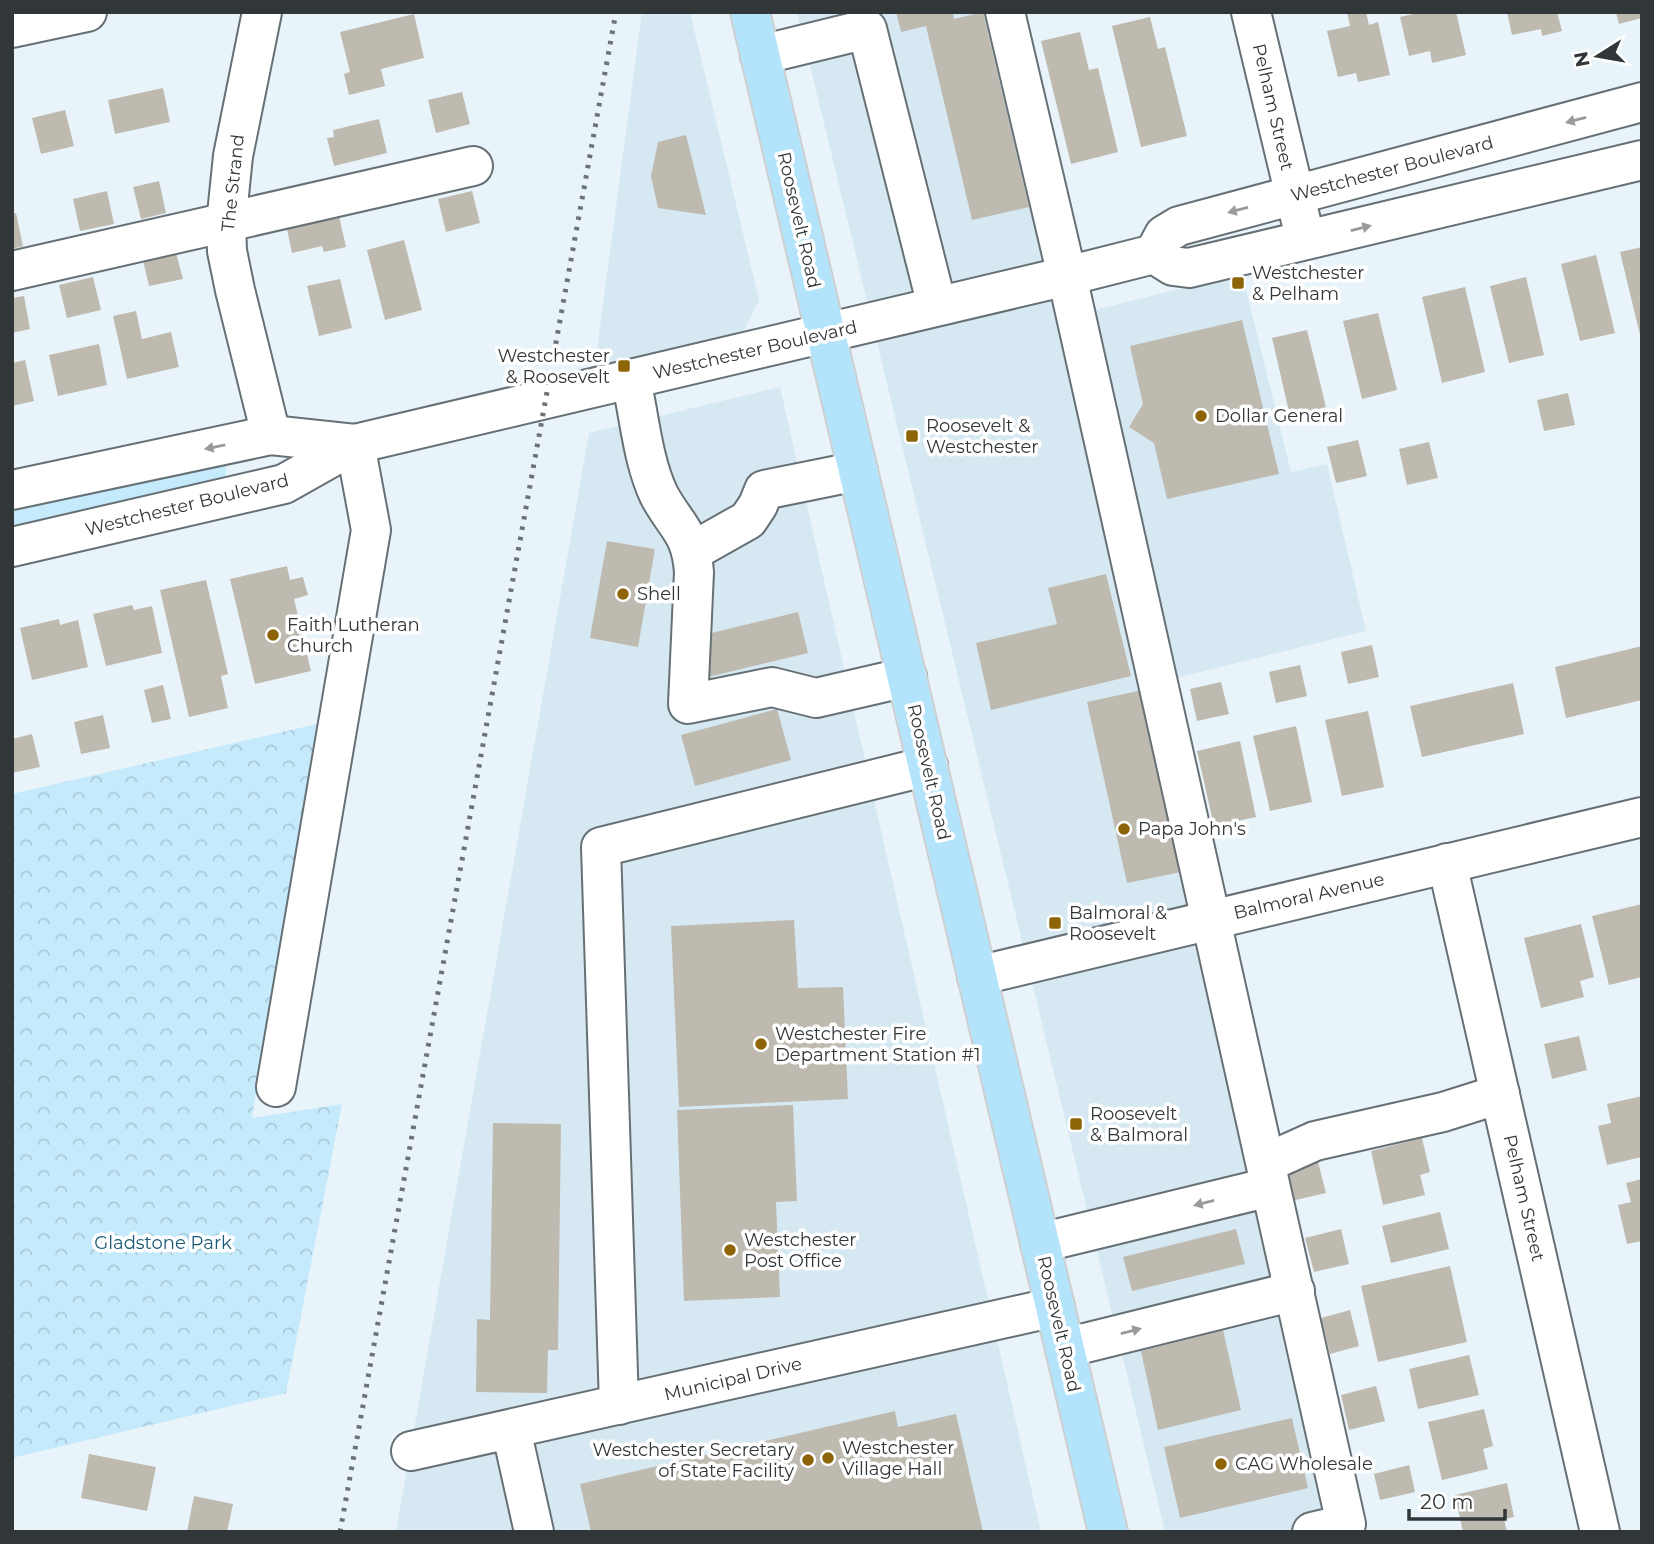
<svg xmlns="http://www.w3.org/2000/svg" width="1654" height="1544" viewBox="0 0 1654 1544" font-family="Montserrat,sans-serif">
<defs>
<pattern id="park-crowns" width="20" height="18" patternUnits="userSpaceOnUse" patternTransform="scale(1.75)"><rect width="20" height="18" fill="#c5eafc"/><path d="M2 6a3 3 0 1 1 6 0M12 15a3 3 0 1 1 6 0" fill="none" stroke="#aac9d9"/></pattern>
</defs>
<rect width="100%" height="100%" fill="#e9f4fa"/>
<g fill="#d6e9f3">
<path d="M 642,12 L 690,12 L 759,300 L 740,339 L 593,379 Z"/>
<path d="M 797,12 L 996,12 L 1066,317 L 1242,273 L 1291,472 L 1327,464 L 1366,631 L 1172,679 L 1365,1532 L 1165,1532 Z"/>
<path d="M 780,387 L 1041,1532 L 396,1532 L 589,433 Z"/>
</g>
<path fill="#c5eafc" d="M 221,460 L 226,468 L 226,478 L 12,533 L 12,504 Z"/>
<path fill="url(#park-crowns)" d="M 317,724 L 252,1118 L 342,1104 L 286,1393 L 12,1458 L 12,794 Z"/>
<g fill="#bfbab0">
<path d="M 896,12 L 953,12 L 954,19 L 983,12 L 1029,207 L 972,220 L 926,26 L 901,32 Z"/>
<path d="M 1347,12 L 1366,12 L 1369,25 L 1378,22 L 1390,75 L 1358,82 L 1356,73 L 1338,77 L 1327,31 L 1350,26 Z"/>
<path d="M 1422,12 L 1456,12 L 1466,55 L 1432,63 L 1430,51 L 1409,56 L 1400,17 Z"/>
<path d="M 1507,12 L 1557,12 L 1562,31 L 1542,36 L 1541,29 L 1512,35 Z"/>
<path d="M 1616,12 L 1642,12 L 1642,18 L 1619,24 Z"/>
<path d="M 414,14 L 424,58 L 381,69 L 385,86 L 349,95 L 344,74 L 350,72 L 340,32 Z"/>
<path d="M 1150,17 L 1158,49 L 1165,47 L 1187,136 L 1141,147 L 1112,26 Z"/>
<path d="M 1080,32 L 1089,70 L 1098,68 L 1118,152 L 1071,164 L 1041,41 Z"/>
<path d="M 163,88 L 170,122 L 115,134 L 108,100 Z"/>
<path d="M 462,92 L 470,124 L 436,133 L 428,100 Z"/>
<path d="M 65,110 L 74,146 L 41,154 L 32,118 Z"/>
<path d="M 379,119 L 387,153 L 334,166 L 327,138 L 334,137 L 333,130 Z"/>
<path d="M 686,135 L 706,215 L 658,208 L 651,176 L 658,142 Z"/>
<path d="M 159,181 L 166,213 L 141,219 L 133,187 Z"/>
<path d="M 107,191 L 114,224 L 80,231 L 73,199 Z"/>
<path d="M 472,191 L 480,223 L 446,232 L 438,199 Z"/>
<path d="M 16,213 L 23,246 L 12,249 L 12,214 Z"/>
<path d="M 339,216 L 346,247 L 324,252 L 322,246 L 292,253 L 287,229 Z"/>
<path d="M 404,240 L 422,310 L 385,320 L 367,250 Z"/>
<path d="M 1642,247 L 1642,339 L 1641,339 L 1620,252 Z"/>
<path d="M 176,253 L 183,279 L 149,286 L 143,260 Z"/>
<path d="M 1596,255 L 1615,333 L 1580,341 L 1561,264 Z"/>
<path d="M 93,277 L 101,310 L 67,318 L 59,285 Z"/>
<path d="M 1526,277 L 1544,355 L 1509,363 L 1490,286 Z"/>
<path d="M 340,279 L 352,328 L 319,336 L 307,286 Z"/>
<path d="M 1465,287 L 1485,372 L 1442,383 L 1422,297 Z"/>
<path d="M 24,296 L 30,329 L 12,333 L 12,298 Z"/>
<path d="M 136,311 L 142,339 L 171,332 L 179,367 L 127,379 L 113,316 Z"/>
<path d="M 1378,313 L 1397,390 L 1362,399 L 1343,321 Z"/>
<path d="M 1242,320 L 1279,474 L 1167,499 L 1154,443 L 1129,427 L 1143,404 L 1130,346 Z"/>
<path d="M 1307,330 L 1326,407 L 1290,416 L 1272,338 Z"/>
<path d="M 99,344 L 107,385 L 58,396 L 49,355 Z"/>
<path d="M 25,360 L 34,401 L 12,406 L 12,363 Z"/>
<path d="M 1568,393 L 1575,425 L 1544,431 L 1537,400 Z"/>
<path d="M 1358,440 L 1367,476 L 1336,483 L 1327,447 Z"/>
<path d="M 1429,442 L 1438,478 L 1407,485 L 1399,449 Z"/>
<path d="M 607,541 L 655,549 L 638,647 L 590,638 Z"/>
<path d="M 287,566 L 290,580 L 303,577 L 308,595 L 294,599 L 311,671 L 255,684 L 230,579 Z"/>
<path d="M 1106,574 L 1131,676 L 991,710 L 976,643 L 1057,624 L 1048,588 Z"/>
<path d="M 206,580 L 228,674 L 221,676 L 228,708 L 189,717 L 160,590 Z"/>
<path d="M 132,605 L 134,610 L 152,606 L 162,653 L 106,666 L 93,614 Z"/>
<path d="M 798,612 L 808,653 L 704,678 L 695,637 Z"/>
<path d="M 59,619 L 60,625 L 78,620 L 88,667 L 32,680 L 20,628 Z"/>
<path d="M 1372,645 L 1379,677 L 1348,684 L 1341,652 Z"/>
<path d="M 1642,646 L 1642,700 L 1566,718 L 1555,667 Z"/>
<path d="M 1300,665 L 1307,696 L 1276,703 L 1269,672 Z"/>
<path d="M 1221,682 L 1229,714 L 1197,721 L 1190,689 Z"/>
<path d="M 1513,683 L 1524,734 L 1422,757 L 1410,706 Z"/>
<path d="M 163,685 L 171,719 L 152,723 L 144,690 Z"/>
<path d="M 1147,689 L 1186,871 L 1127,883 L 1087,702 Z"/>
<path d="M 777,709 L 791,760 L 695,786 L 681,735 Z"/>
<path d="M 1368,711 L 1384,787 L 1342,796 L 1325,720 Z"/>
<path d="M 103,715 L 110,748 L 81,754 L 74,722 Z"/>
<path d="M 1296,726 L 1312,802 L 1270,811 L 1253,736 Z"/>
<path d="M 32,734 L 40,767 L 12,773 L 12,739 Z"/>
<path d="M 1240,741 L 1256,817 L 1214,826 L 1197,751 Z"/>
<path d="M 1642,904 L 1642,977 L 1609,985 L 1592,916 Z"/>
<path d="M 794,920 L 798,988 L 843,987 L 848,1099 L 679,1107 L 671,926 Z"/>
<path d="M 1581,924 L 1594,977 L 1580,981 L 1584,997 L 1541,1008 L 1524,938 Z"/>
<path d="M 1579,1036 L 1587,1070 L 1552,1079 L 1544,1044 Z"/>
<path d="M 1642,1096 L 1642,1157 L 1607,1165 L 1598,1126 L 1611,1123 L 1607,1104 Z"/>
<path d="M 793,1105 L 797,1201 L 776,1202 L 780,1297 L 684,1301 L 677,1110 Z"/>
<path d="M 493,1123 L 561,1124 L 558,1350 L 548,1350 L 547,1393 L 476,1392 L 477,1319 L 490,1320 Z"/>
<path d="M 1422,1138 L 1430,1172 L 1420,1175 L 1425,1195 L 1383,1205 L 1371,1151 Z"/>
<path d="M 1317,1158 L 1326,1193 L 1291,1201 L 1282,1166 Z"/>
<path d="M 1642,1179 L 1642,1241 L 1627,1244 L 1618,1205 L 1631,1202 L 1626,1183 Z"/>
<path d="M 1440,1212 L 1449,1249 L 1391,1263 L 1382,1226 Z"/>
<path d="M 1236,1229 L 1245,1264 L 1132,1291 L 1123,1257 Z"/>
<path d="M 1341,1229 L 1349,1264 L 1314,1272 L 1305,1238 Z"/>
<path d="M 1450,1266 L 1467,1342 L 1378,1362 L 1361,1286 Z"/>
<path d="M 1350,1310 L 1359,1346 L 1330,1354 L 1321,1318 Z"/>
<path d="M 1223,1330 L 1241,1410 L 1158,1430 L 1141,1351 Z"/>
<path d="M 1469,1355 L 1479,1395 L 1418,1409 L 1409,1369 Z"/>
<path d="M 1376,1386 L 1385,1421 L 1349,1430 L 1341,1395 Z"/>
<path d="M 1484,1409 L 1493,1446 L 1483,1449 L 1488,1469 L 1442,1480 L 1428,1422 Z"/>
<path d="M 895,1411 L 898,1427 L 956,1414 L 983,1532 L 591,1532 L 580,1484 Z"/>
<path d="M 1292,1418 L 1308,1488 L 1180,1518 L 1164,1447 Z"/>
<path d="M 89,1454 L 156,1467 L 147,1511 L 81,1498 Z"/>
<path d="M 1409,1465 L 1415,1492 L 1380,1500 L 1374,1474 Z"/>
<path d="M 1507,1483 L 1514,1517 L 1504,1519 L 1507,1532 L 1463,1532 L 1455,1495 Z"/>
<path d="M 194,1496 L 233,1504 L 227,1532 L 187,1532 Z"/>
</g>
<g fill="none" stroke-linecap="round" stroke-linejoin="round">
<g stroke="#667075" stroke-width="42">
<g id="minor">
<path d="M 262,12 L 233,156 L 226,224 L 227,251 L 235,290 L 271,435"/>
<path d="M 1005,12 L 1067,276 L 1346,1524 L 1312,1532"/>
<path d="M 1251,12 L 1301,221"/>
<path d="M 12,28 L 87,12"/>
<path d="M 760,55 L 867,29 L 937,306"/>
<path d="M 1154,254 L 1164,235 L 1179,226 L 1642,102"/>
<path d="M 12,271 L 473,166"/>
<path d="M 631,379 C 639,415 643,462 659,495 C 676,527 691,531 694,572 L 688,704 L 772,687 L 816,698 L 907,677"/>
<path d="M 12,490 L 271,435 L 355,444"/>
<path d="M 12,547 L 284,484 L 355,444 L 1067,276 L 1154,254 L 1173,266 L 1189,268 L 1642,160"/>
<path d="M 693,551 L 748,520 L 758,505 L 764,490 L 858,471"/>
<path d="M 1447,863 L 1600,1532"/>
<path d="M 977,976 L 1642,817"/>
<path d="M 276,1087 L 371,530 L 355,444"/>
<path d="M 1266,1163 L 1315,1141 L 1443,1112 L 1500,1094"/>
<path d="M 1040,1243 L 1270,1187"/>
<path d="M 1065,1348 L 1295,1291"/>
<path d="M 619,1405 L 601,847 L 928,766"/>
<path d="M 511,1429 L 534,1532"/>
<path d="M 411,1451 L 1055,1307"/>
</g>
</g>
<g stroke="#cecfcf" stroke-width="42">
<path id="major" d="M 750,12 L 1108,1532"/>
</g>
<use href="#minor" stroke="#fff" stroke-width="38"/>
<use href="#major" stroke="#b3e4fb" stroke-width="38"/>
<path stroke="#6c7377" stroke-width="5" stroke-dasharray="3.5 7" stroke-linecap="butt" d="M 340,1532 L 616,12"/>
</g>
<defs><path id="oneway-solid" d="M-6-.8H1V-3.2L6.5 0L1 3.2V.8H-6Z" transform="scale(1.75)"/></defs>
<g fill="#989a9c">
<use href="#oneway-solid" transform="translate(1576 120) rotate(165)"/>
<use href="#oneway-solid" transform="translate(1238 210) rotate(165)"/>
<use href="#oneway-solid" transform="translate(1361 228) rotate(-14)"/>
<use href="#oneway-solid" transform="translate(215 447) rotate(168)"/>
<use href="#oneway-solid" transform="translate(1204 1203) rotate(166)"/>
<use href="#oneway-solid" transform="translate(1131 1331) rotate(-14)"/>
</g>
<g fill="#8d6407" stroke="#fff" stroke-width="2.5">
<rect x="1231" y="276" width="14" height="14" rx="3.5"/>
<rect x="617" y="359" width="14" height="14" rx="3.5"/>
<circle cx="1201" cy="416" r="7"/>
<rect x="905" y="429" width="14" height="14" rx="3.5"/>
<circle cx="623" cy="594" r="7"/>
<circle cx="273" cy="635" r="7"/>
<circle cx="1124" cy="829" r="7"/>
<rect x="1048" y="916" width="14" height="14" rx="3.5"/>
<circle cx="761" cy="1044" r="7"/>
<rect x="1069" y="1117" width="14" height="14" rx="3.5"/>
<circle cx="730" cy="1250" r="7"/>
<circle cx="828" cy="1458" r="7"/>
<circle cx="808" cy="1460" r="7"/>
<circle cx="1221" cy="1464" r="7"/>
</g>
<g text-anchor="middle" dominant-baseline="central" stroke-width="7" stroke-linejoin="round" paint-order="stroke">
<g font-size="18" fill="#313638" stroke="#fff">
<text transform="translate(1273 107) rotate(77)">Pelham Street</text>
<text transform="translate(1392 169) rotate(-15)">Westchester Boulevard</text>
<text transform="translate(233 183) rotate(-84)">The Strand</text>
<text transform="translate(799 220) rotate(77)">Roosevelt Road</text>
<text transform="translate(755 350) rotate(-13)">Westchester Boulevard</text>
<text transform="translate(187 505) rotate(-14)">Westchester Boulevard</text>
<text transform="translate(929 772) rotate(77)">Roosevelt Road</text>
<text transform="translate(1309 896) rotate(-13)">Balmoral Avenue</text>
<text transform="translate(1524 1198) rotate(77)">Pelham Street</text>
<text transform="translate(1059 1324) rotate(77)">Roosevelt Road</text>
<text transform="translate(733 1379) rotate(-13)">Municipal Drive</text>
</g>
<g font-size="18" fill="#313638" stroke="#fff" text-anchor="start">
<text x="1252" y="273">Westchester<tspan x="1252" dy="21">&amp; Pelham</tspan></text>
<text x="610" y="356" text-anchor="end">Westchester<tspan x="610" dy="21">&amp; Roosevelt</tspan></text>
<text x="1215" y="416">Dollar General</text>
<text x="926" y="426">Roosevelt &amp;<tspan x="926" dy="21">Westchester</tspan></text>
<text x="637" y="594">Shell</text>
<text x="287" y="625">Faith Lutheran<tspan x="287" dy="21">Church</tspan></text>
<text x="1138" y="829">Papa John's</text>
<text x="1069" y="913">Balmoral &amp;<tspan x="1069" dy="21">Roosevelt</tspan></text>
<text x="775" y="1034">Westchester Fire<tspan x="775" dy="21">Department Station #1</tspan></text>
<text x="1090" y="1114">Roosevelt<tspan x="1090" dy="21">&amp; Balmoral</tspan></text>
<text x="744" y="1240">Westchester<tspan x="744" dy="21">Post Office</tspan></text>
<text x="842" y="1448">Westchester<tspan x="842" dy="21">Village Hall</tspan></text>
<text x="794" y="1450" text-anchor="end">Westchester Secretary<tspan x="794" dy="21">of State Facility</tspan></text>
<text x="1235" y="1464">CAG Wholesale</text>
</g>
<g font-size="18" fill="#1b5a74" stroke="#fff">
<text x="163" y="1243">Gladstone Park</text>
</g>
</g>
<rect width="1654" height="1544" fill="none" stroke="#313638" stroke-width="28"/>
<g transform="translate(1598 56) rotate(259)" stroke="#ffffff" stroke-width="5" paint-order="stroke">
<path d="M0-5L12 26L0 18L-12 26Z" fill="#313638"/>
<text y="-10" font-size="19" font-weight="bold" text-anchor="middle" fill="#313638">N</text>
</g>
<path d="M1409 1509v10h96v-10" fill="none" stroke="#313638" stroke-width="3.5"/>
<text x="1420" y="1509" font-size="21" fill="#313638" stroke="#ffffff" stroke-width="5" paint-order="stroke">20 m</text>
</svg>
